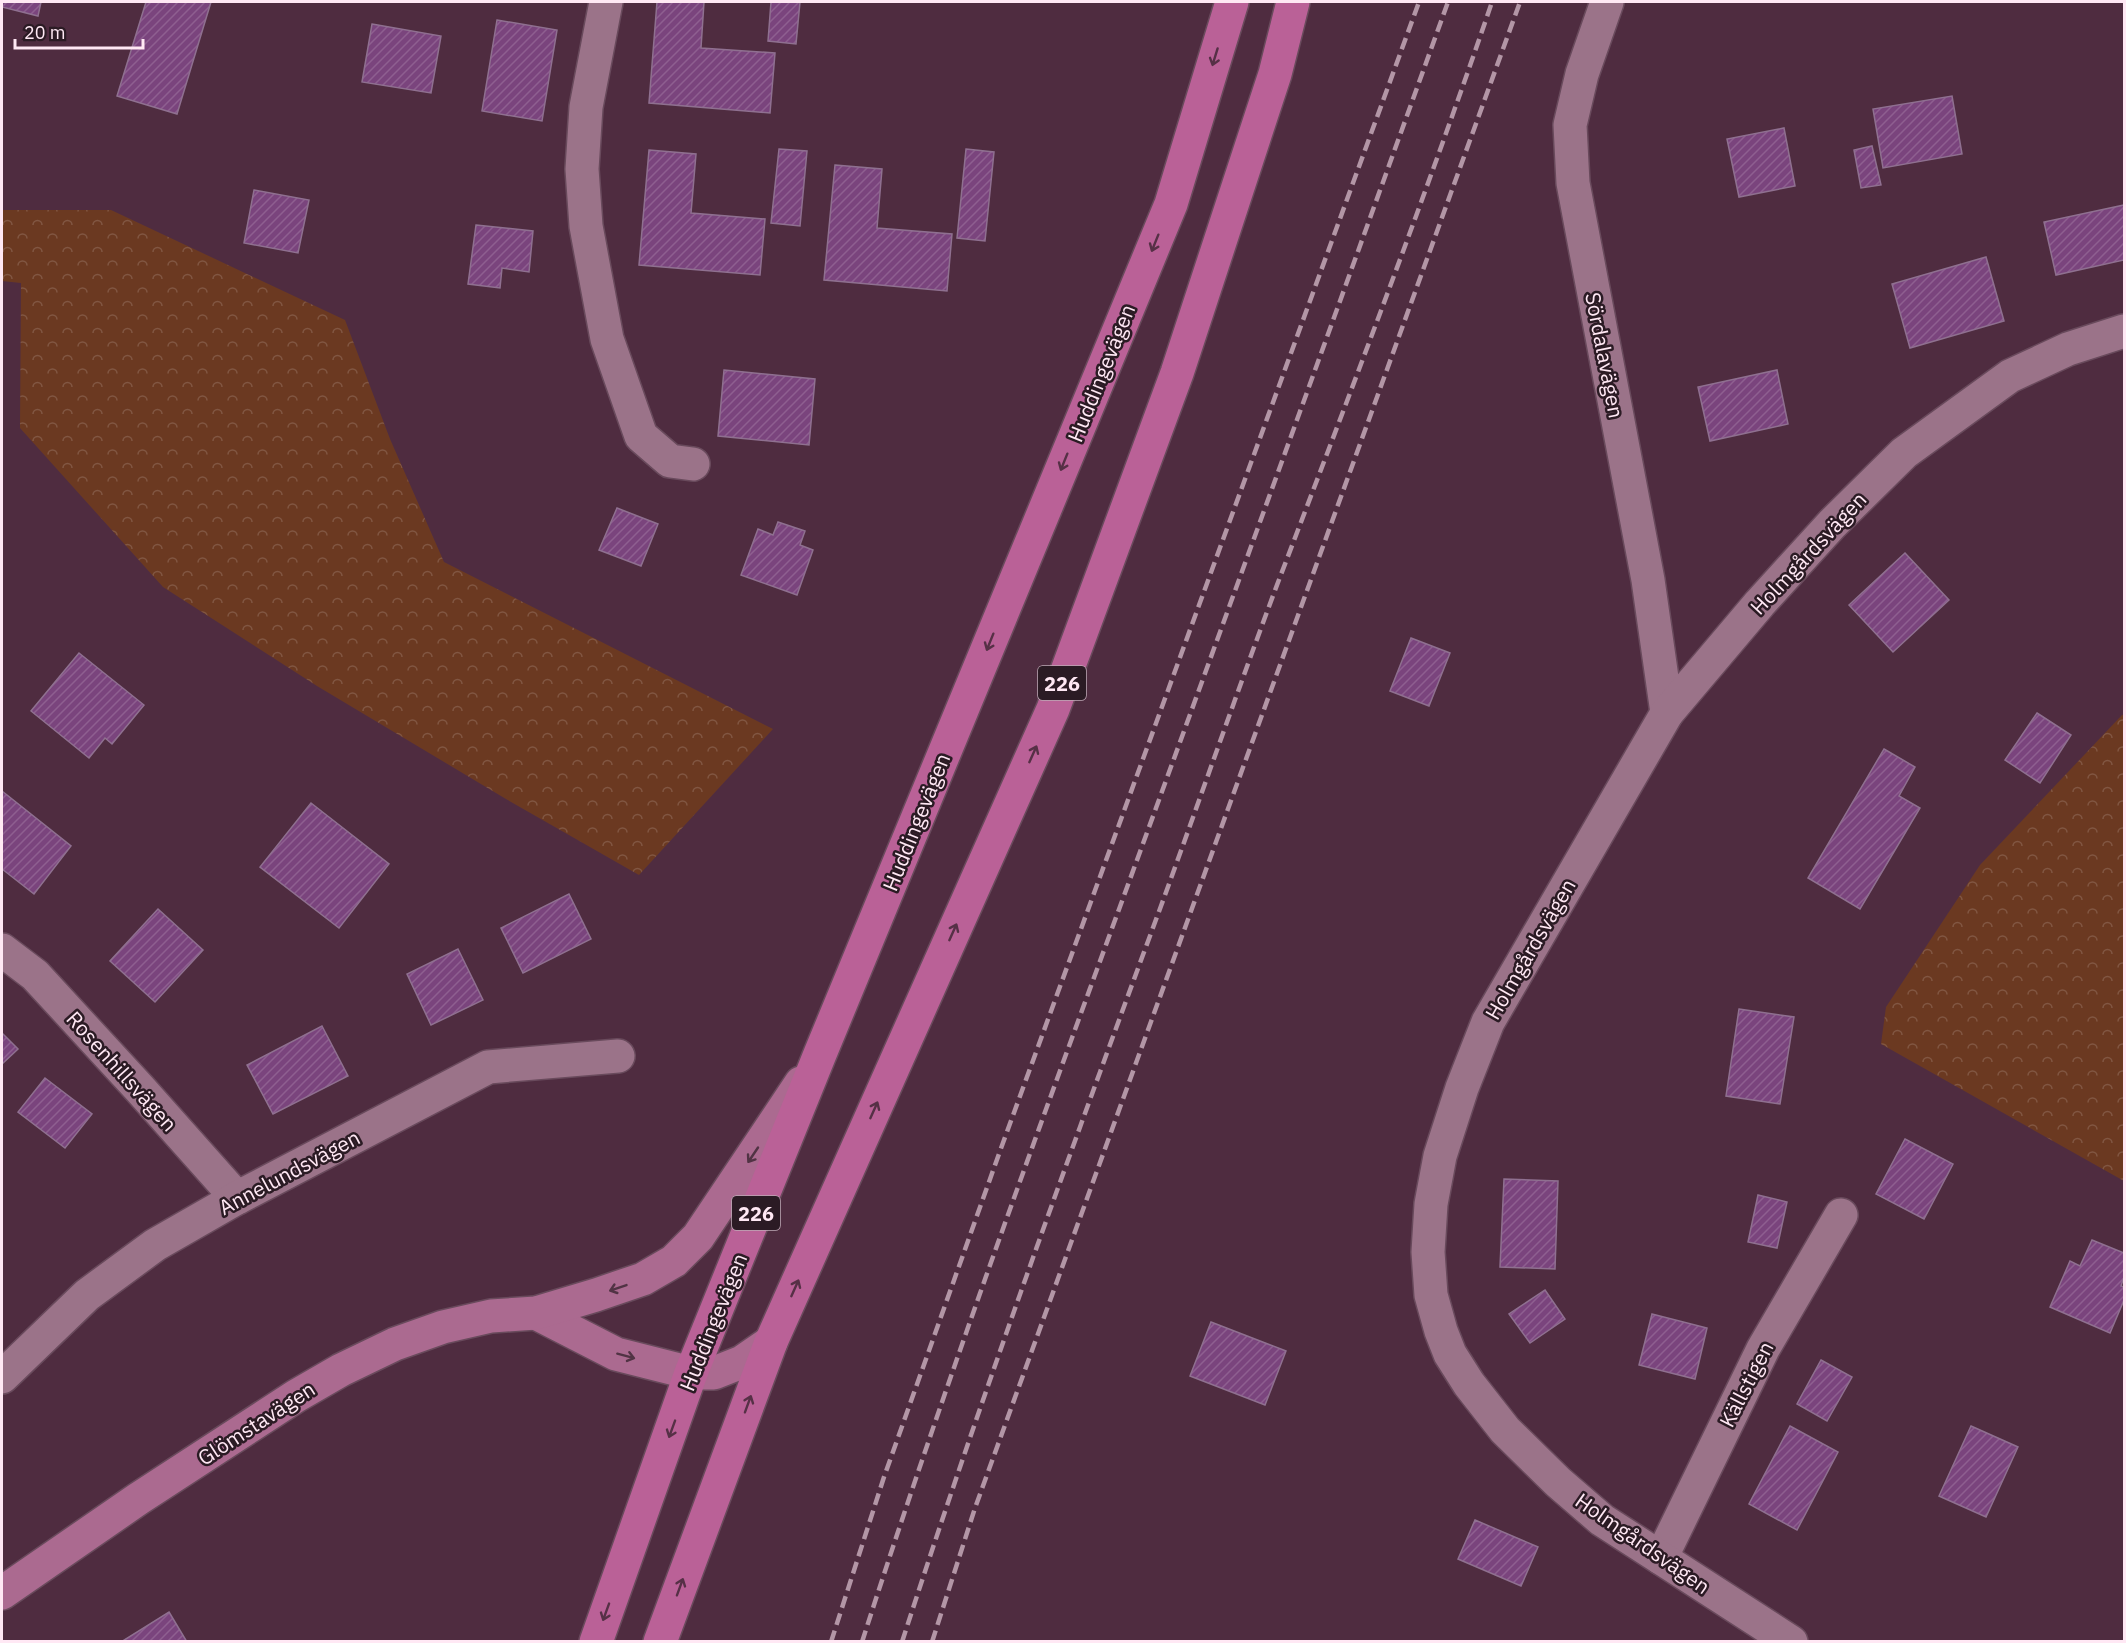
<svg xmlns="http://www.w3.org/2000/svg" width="2126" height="1643" viewBox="0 0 2126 1643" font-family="'IBM Plex Sans',sans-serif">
<defs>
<pattern id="forest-crowns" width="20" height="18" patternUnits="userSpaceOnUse" patternTransform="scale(1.5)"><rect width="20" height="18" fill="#6b3921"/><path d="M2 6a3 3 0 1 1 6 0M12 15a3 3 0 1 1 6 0" fill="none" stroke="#815642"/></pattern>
<pattern id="building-hatch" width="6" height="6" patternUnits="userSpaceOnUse" patternTransform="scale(1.5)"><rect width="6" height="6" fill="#7a447d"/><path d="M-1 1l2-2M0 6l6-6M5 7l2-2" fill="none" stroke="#8e5f90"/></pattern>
</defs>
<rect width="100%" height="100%" fill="#4f2c40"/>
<g fill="url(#forest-crowns)">
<path d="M 2,210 L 111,210 L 345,320 L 390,439 L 444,562 L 773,729 L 639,875 L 506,799 L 317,686 L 163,587 L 20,428 L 21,283 L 2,281 Z"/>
<path d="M 2122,715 L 2124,715 L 2124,1181 L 1881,1044 L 1886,1007 L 1980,865 Z"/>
</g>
<g fill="url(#building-hatch)" stroke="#8f7090" stroke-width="1.5">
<path d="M 2,2 L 41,2 L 38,16 L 2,7 Z"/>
<path d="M 146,2 L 211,2 L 177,114 L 117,96 Z"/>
<path d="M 657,2 L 704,2 L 701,48 L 775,53 L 770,113 L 649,103 Z"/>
<path d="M 771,2 L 800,2 L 796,44 L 768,41 Z"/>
<path d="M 497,20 L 557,30 L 542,121 L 482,111 Z"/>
<path d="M 372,24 L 441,36 L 431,93 L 362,82 Z"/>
<path d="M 1952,96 L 1962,154 L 1883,168 L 1873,109 Z"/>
<path d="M 1784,128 L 1795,186 L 1739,197 L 1727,139 Z"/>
<path d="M 1872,146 L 1881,185 L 1861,188 L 1854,150 Z"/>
<path d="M 779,149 L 807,151 L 800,226 L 771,223 Z"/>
<path d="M 966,149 L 994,152 L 985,241 L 957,238 Z"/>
<path d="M 649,150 L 696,154 L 691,213 L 765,219 L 760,275 L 639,265 Z"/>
<path d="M 835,165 L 882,169 L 877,228 L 952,234 L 947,291 L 824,280 Z"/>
<path d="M 254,190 L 309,200 L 298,253 L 244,243 Z"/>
<path d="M 2124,205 L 2124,260 L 2056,275 L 2044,222 Z"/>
<path d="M 476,225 L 533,231 L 529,272 L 502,268 L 500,288 L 468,284 Z"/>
<path d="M 1986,257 L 2004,321 L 1910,348 L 1892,284 Z"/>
<path d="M 724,370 L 815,379 L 809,445 L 718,436 Z"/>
<path d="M 1777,370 L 1788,424 L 1710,441 L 1698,387 Z"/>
<path d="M 617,508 L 658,524 L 641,566 L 599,550 Z"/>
<path d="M 778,522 L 805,531 L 800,545 L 813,550 L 797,595 L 741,575 L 758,529 L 773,535 Z"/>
<path d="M 1905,553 L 1949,600 L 1893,652 L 1849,605 Z"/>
<path d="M 1411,638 L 1450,653 L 1429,706 L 1390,691 Z"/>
<path d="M 79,653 L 144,705 L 112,744 L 105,738 L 89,758 L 31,711 Z"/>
<path d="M 2037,713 L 2071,735 L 2040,783 L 2005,760 Z"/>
<path d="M 1884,749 L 1915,767 L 1899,796 L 1920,808 L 1860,909 L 1808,878 Z"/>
<path d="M 2,791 L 71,846 L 34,894 L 2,869 Z"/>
<path d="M 311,803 L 389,864 L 339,928 L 260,867 Z"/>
<path d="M 569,894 L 591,939 L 523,973 L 501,928 Z"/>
<path d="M 158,909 L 203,950 L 155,1002 L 110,961 Z"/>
<path d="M 458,949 L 483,1000 L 431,1025 L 407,974 Z"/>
<path d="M 1739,1009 L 1794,1017 L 1780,1104 L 1726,1096 Z"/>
<path d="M 322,1026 L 348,1076 L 273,1114 L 247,1065 Z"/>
<path d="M 2,1033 L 18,1049 L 2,1064 Z"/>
<path d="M 45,1078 L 92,1114 L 65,1148 L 18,1112 Z"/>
<path d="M 1905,1139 L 1953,1164 L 1924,1219 L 1876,1194 Z"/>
<path d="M 1504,1179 L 1558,1181 L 1555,1269 L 1500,1267 Z"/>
<path d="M 1758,1195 L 1787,1202 L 1777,1248 L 1748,1242 Z"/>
<path d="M 2092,1240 L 2124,1253 L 2124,1277 L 2121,1286 L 2124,1287 L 2124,1300 L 2110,1333 L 2050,1307 L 2070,1261 L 2080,1266 Z"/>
<path d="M 1545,1290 L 1565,1319 L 1530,1343 L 1509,1314 Z"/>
<path d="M 1652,1314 L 1707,1328 L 1695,1379 L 1639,1365 Z"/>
<path d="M 1211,1322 L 1286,1351 L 1265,1405 L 1190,1376 Z"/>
<path d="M 1821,1360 L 1852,1377 L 1827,1421 L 1797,1404 Z"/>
<path d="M 1790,1426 L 1838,1452 L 1797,1530 L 1749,1504 Z"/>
<path d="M 1971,1426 L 2018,1447 L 1986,1517 L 1939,1496 Z"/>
<path d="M 1475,1520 L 1538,1547 L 1521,1586 L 1458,1559 Z"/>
<path d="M 169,1612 L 187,1642 L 121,1642 Z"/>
</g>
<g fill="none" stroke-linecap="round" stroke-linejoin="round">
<g stroke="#694a5c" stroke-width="36">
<g id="minor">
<path d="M 606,2 L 586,107 L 582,169 L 586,226 L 607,339 L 641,436 L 670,461 L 693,464"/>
<path d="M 1607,2 L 1582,74 L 1570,125 L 1573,183 L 1648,580 L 1667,713"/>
<path d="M 2,950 L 35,975 L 140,1089 L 237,1198"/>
<path d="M 2,1377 L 87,1295 L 155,1245 L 237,1198 L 488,1067 L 618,1056"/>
<path d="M 1661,1558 L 1763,1349 L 1841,1215"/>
<path d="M 1791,1642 L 1602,1520 L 1558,1482 L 1505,1430 L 1469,1384 L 1450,1354 L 1441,1331 L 1431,1295 L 1428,1252 L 1431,1204 L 1440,1156 L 1462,1088 L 1488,1022 L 1667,713 L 1760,603 L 1832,524 L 1904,453 L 2010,376 L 2068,349 L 2124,331"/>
</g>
</g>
<g stroke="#694a5c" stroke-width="36">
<g id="secondary">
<path d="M 536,1313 L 616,1354 L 691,1373 L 714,1373 L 742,1362 L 771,1342"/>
<path d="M 2,1593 L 138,1499 L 296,1396 L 341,1370 L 395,1344 L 443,1327 L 491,1316 L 536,1313 L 596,1295 L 643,1279 L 674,1261 L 698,1237 L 801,1083"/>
</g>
</g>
<g stroke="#694a5c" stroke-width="36">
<g id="primary">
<path d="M 596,1642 L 691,1373 L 820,1054 L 1171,204 L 1232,2"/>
<path d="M 660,1642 L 771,1342 L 1053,709 L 1177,373 L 1275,74 L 1293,2"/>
</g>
</g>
<use href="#minor" stroke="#9b7389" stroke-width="33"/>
<use href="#secondary" stroke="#ab6a90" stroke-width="33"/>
<use href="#primary" stroke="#ba6197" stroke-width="33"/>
<g stroke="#b396a6" stroke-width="4.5" stroke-dasharray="12 6" stroke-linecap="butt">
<path d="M 831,1642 L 884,1477 L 1000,1151 L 1419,2"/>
<path d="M 862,1642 C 952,1361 1055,1085 1156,808 C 1254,539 1351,271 1448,2"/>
<path d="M 902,1642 C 982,1394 1071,1150 1161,906 C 1200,799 1237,692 1277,585 C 1351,391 1425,198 1492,2"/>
<path d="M 932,1642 L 975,1508 L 1520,2"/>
</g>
</g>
<defs><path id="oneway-shaft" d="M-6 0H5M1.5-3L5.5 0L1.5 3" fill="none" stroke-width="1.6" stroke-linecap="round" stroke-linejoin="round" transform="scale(1.5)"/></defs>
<g stroke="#563046">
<use href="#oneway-shaft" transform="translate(1215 57) rotate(107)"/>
<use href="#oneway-shaft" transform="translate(1155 243) rotate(112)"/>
<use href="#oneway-shaft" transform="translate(1064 462) rotate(112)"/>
<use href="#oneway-shaft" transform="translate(990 642) rotate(112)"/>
<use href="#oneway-shaft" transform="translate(1033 754) rotate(-66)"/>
<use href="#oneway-shaft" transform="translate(953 932) rotate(-66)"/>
<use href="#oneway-shaft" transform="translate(874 1110) rotate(-66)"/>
<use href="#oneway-shaft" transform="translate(795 1288) rotate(-66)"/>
<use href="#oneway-shaft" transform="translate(748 1404) rotate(-70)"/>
<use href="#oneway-shaft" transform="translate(672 1429) rotate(110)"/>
<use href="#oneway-shaft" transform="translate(680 1587) rotate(-70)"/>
<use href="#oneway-shaft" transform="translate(606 1612) rotate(110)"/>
</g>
<g stroke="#513344">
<use href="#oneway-shaft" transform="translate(753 1155) rotate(124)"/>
<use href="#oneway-shaft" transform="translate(618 1288) rotate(161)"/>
<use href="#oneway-shaft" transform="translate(626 1356) rotate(15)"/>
</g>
<g text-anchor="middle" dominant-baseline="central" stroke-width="5" stroke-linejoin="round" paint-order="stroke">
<g fill="#2b1b24" stroke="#bfaab6" stroke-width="1.5">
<rect x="1038" y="666" width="48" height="34" rx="4.5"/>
<rect x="732" y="1196" width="48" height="34" rx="4.5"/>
</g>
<g font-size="20" font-weight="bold" fill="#ffe8f4">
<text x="1062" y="683">226</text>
<text x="756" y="1213">226</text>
</g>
<g font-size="21" fill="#ffe8f4" stroke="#2b1b24">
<text transform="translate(1605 355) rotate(79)">Sördalavägen</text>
<text transform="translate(1101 373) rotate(-68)">Huddingevägen</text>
<text transform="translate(1808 553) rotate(-47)">Holmgårdsvägen</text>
<text transform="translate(916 822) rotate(-68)">Huddingevägen</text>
<text transform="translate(1530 949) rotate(-60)">Holmgårdsvägen</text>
<text transform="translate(122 1071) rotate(48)">Rosenhillsvägen</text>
<text transform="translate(289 1172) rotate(-28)">Annelundsvägen</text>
<text transform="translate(713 1322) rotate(-68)">Huddingevägen</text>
<text transform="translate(1746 1384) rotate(-63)">Källstigen</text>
<text transform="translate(256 1423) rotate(-33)">Glömstavägen</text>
<text transform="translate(1643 1543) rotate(35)">Holmgårdsvägen</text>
</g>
</g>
<rect width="2126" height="1643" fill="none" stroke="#ffe8f4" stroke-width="6"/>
<path d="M15 39v9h128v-9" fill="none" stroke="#ffe8f4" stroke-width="3"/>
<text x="24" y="39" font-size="18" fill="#ffe8f4" stroke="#2b1b24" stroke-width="4.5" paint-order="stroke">20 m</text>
</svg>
